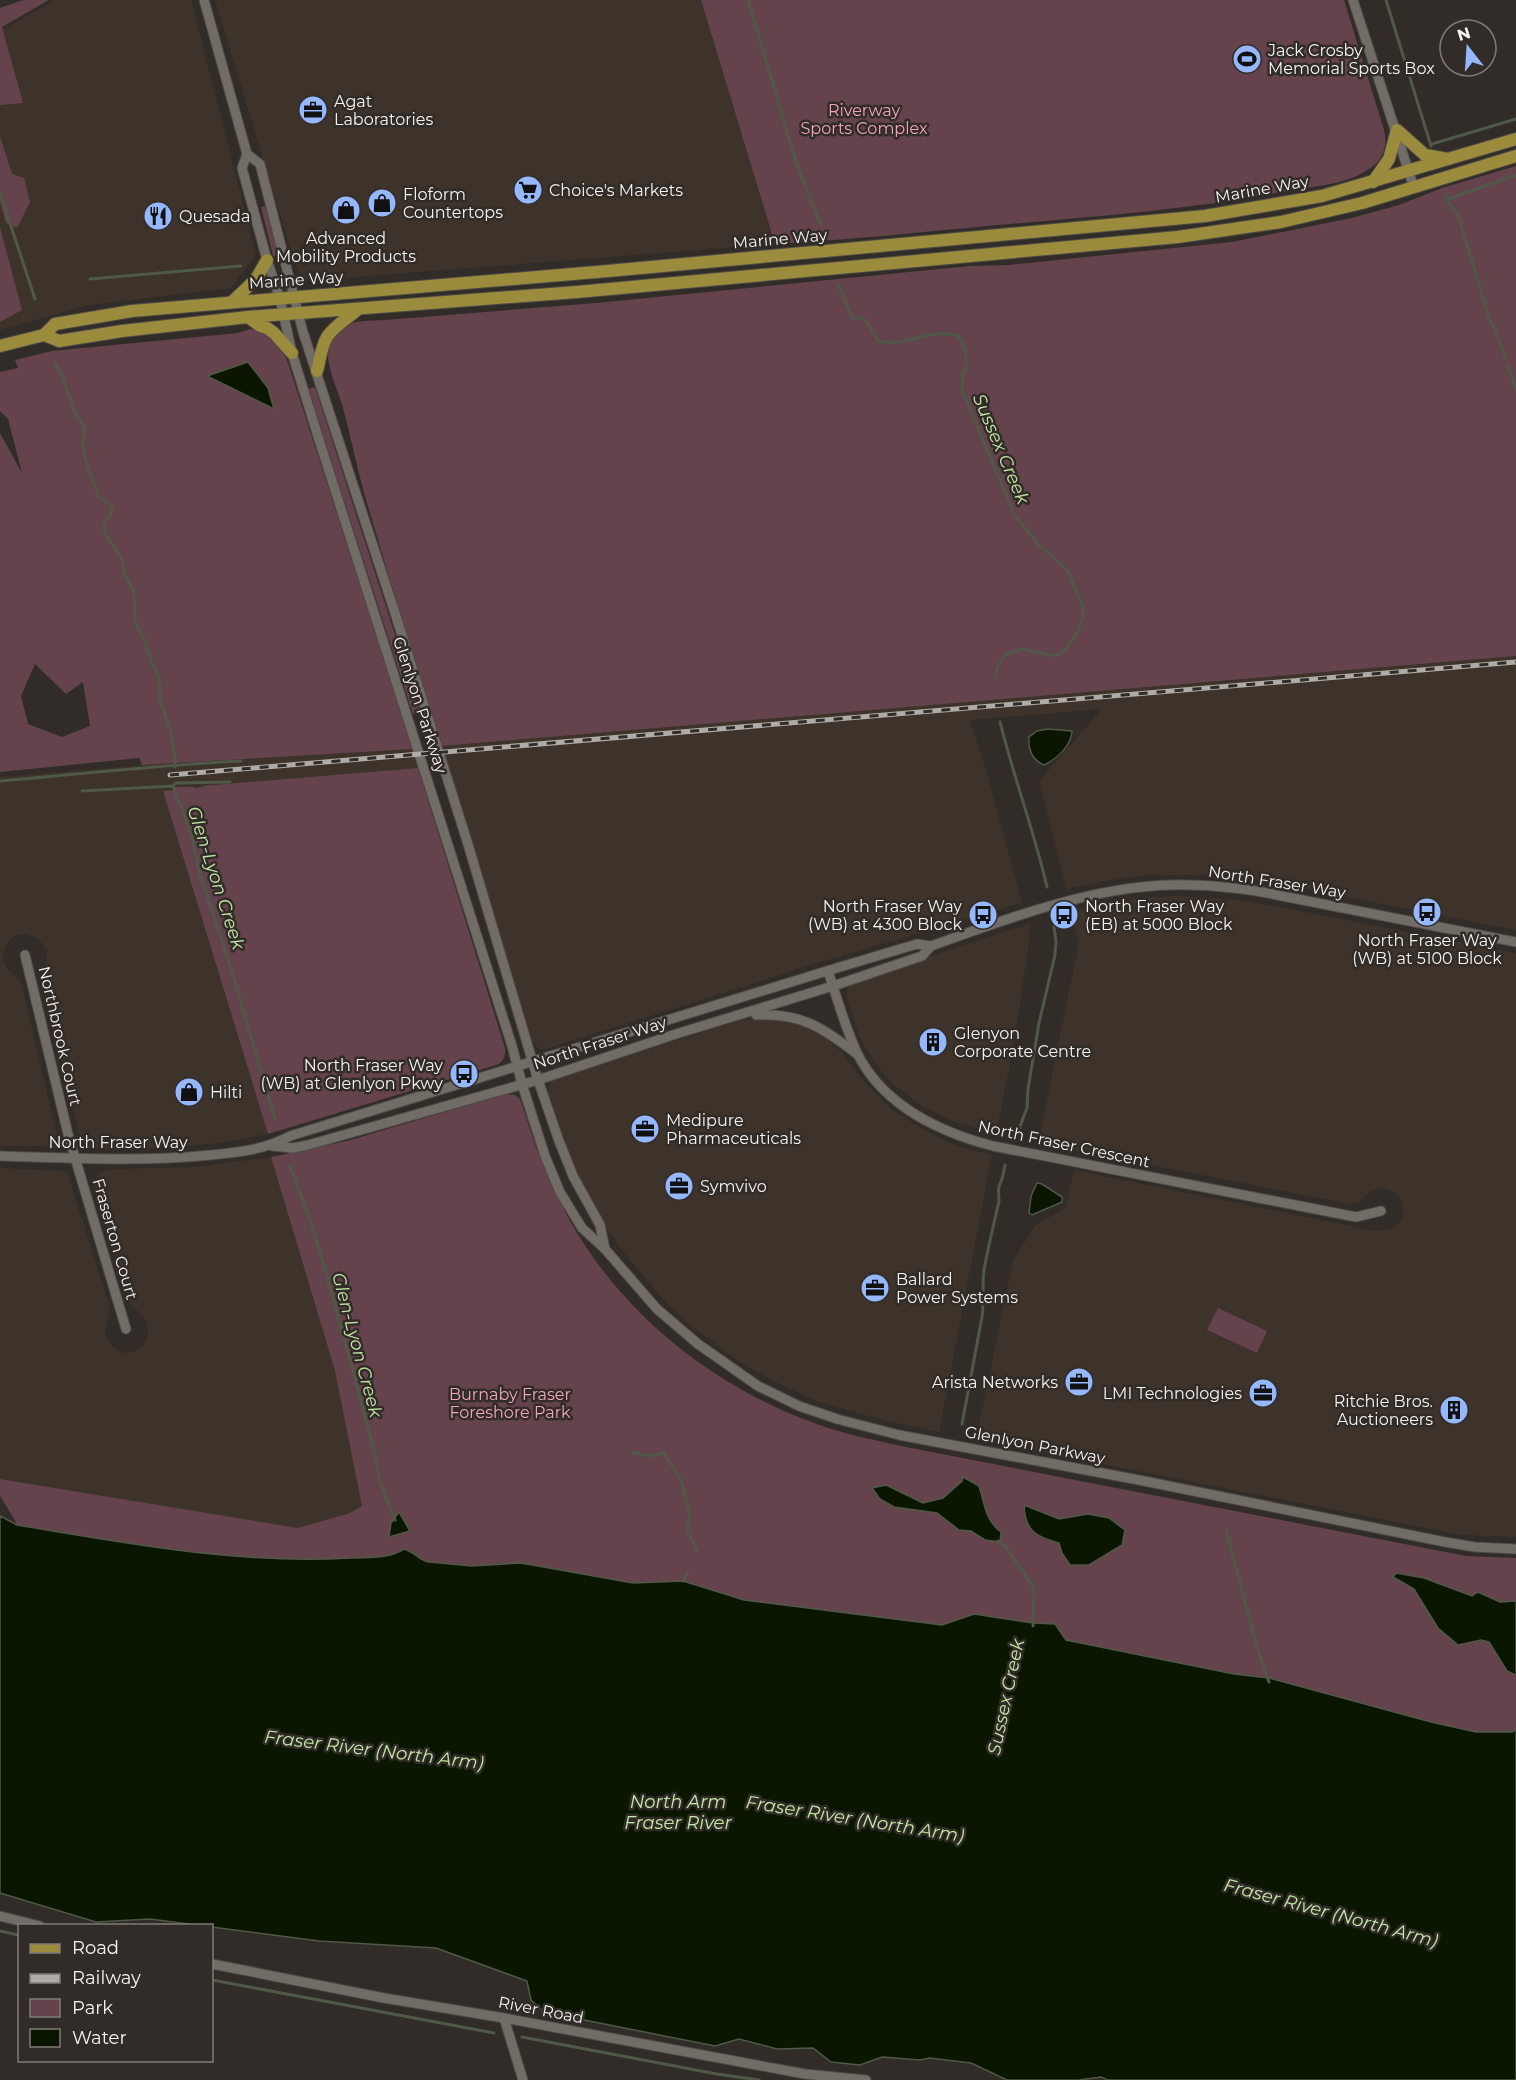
<svg xmlns="http://www.w3.org/2000/svg" width="1516" height="2080" viewBox="0 0 1516 2080" font-family="Montserrat,sans-serif">
<rect width="100%" height="100%" fill="#312c28"/>
<g fill="#3d332a">
<path d="M 55,0 L 191,0 L 256,255 L 231,288 L 89,305 L 0,330 L 0,31 Z"/>
<path d="M 215,0 L 701,0 L 775,244 L 304,281 L 297,270 Z"/>
<path d="M 1516,655 L 1516,930 L 1248,878 L 1220,875 L 1147,875 L 1104,881 L 1066,889 L 1039,781 L 1102,709 L 970,720 L 986,770 L 1022,903 L 811,965 L 546,1049 L 539,1049 L 532,1040 L 442,746 Z"/>
<path d="M 413,749 L 418,768 L 163,791 L 268,1134 L 218,1143 L 170,1148 L 99,1149 L 91,1148 L 84,1145 L 79,1133 L 41,976 L 47,962 L 47,950 L 38,938 L 25,934 L 15,936 L 7,943 L 4,951 L 3,960 L 7,968 L 21,982 L 57,1135 L 54,1142 L 48,1146 L 0,1146 L 0,777 L 142,765 Z"/>
<path d="M 1183,896 L 1248,901 L 1516,953 L 1516,1537 L 1462,1535 L 976,1439 L 1013,1261 L 1035,1226 L 1066,1207 L 1074,1170 L 1375,1231 L 1390,1229 L 1399,1223 L 1403,1216 L 1403,1208 L 1400,1197 L 1394,1192 L 1384,1188 L 1370,1191 L 1358,1203 L 1350,1204 L 1038,1143 L 1079,943 L 1070,912 L 1115,902 L 1148,897 Z"/>
<path d="M 1030,924 L 1029,944 L 1012,1054 L 996,1134 L 958,1123 L 940,1115 L 922,1106 L 893,1084 L 882,1072 L 864,1046 L 857,1030 L 846,994 L 848,988 L 853,984 L 957,947 Z"/>
<path d="M 761,1017 L 775,1017 L 808,1027 L 821,1035 L 842,1052 L 863,1081 L 893,1111 L 939,1138 L 960,1147 L 992,1155 L 939,1432 L 887,1421 L 819,1402 L 769,1379 L 739,1361 L 695,1329 L 669,1306 L 620,1248 L 602,1222 L 573,1166 L 548,1092 L 551,1081 L 737,1021 Z"/>
<path d="M 271,1157 L 373,1499 L 350,1513 L 298,1528 L 0,1479 L 0,1168 L 64,1171 L 68,1175 L 109,1305 L 109,1312 L 105,1328 L 106,1338 L 115,1349 L 123,1353 L 130,1352 L 136,1351 L 144,1344 L 148,1335 L 148,1324 L 143,1316 L 131,1305 L 127,1297 L 95,1189 L 95,1180 L 97,1175 L 104,1171 L 112,1169 L 195,1167 Z"/>
</g>
<g fill="#65434d" fill-rule="evenodd">
<path d="M 23,0 L 49,0 L 2,27 L 23,103 L 0,105 L 0,8 Z"/>
<path d="M 701,0 L 1344,0 L 1384,130 C 1388,145 1383,161 1369,169 C 1345,186 1310,186 1282,192 C 1187,210 1092,217 997,225 C 923,232 849,240 775,244 Z"/>
<path d="M 0,136 L 12,174 L 24,178 L 30,202 L 17,228 L 6,223 L 0,202 Z"/>
<path d="M 1516,166 L 1516,656 L 442,746 C 417,666 391,586 368,506 C 358,474 352,441 343,408 C 339,392 324,363 329,347 C 336,319 363,321 385,320 L 596,303 L 970,266 L 1008,265 L 1232,242 L 1352,218 L 1399,205 L 1442,188 Z"/>
<path d="M 265,206 L 280,254 L 273,256 L 261,207 Z"/>
<path d="M 0,227 L 22,310 L 0,322 Z"/>
<path d="M 250,329 C 269,331 279,344 287,360 L 413,749 L 142,765 L 139,758 L 0,772 L 0,433 L 22,473 L 8,419 L 0,411 L 0,372 L 18,368 L 15,360 L 52,351 L 238,333 ZM 35,664 L 66,694 L 83,682 L 90,726 L 62,737 L 28,724 L 21,696 Z"/>
<path d="M 315,387 L 420,712 L 413,714 L 308,389 Z"/>
<path d="M 418,768 L 505,1048 C 506,1056 503,1062 496,1065 L 268,1134 L 163,791 L 175,790 L 175,787 L 194,787 L 195,788 L 203,787 L 203,786 Z"/>
<path d="M 506,1094 L 515,1095 L 520,1099 C 526,1115 530,1131 536,1147 C 546,1172 557,1197 570,1221 C 622,1313 710,1384 809,1421 C 839,1433 870,1439 901,1446 L 1466,1556 L 1516,1558 L 1516,1775 L 1123,1684 L 1040,1623 L 1029,1622 L 1030,1643 L 381,1577 L 0,1550 L 0,1516 L 17,1524 L 0,1496 L 0,1479 L 298,1528 L 350,1513 L 362,1506 L 335,1371 L 271,1157 L 347,1141 Z"/>
<path d="M 1218,1308 L 1267,1331 L 1257,1353 L 1207,1330 Z"/>
</g>
<g fill="#0a1600" stroke="#505848" stroke-width="1.5">
<path d="M 248,362 L 268,388 L 274,409 L 207,376 Z"/>
<path d="M 1048,729 L 1072,731 C 1071,746 1057,759 1044,765 C 1032,760 1028,750 1029,737 L 1037,731 Z"/>
<path d="M 1037,1183 L 1042,1184 L 1062,1197 L 1062,1202 L 1032,1215 L 1029,1213 L 1031,1196 Z"/>
<path d="M 963,1477 L 979,1486 C 985,1505 985,1520 1001,1532 L 1000,1542 L 985,1540 L 971,1531 L 959,1530 L 937,1513 L 894,1507 L 880,1499 L 872,1488 L 886,1485 L 923,1503 L 943,1498 L 962,1481 Z"/>
<path d="M 1024,1505 L 1059,1519 L 1088,1514 L 1109,1518 L 1125,1530 L 1122,1545 L 1089,1565 L 1070,1565 L 1062,1553 L 1059,1543 C 1036,1537 1025,1531 1024,1505 Z"/>
<path d="M 399,1512 L 410,1531 L 389,1537 L 391,1523 Z"/>
<path d="M 0,1516 L 17,1525 C 127,1543 239,1565 351,1558 C 369,1557 388,1559 404,1549 C 415,1552 420,1561 429,1562 L 472,1566 L 521,1563 L 633,1583 L 683,1581 L 744,1600 L 942,1625 L 974,1614 L 1033,1623 L 1055,1624 L 1066,1640 L 1234,1674 L 1269,1678 L 1431,1722 L 1476,1732 L 1512,1732 L 1516,1730 L 1516,2080 L 1108,2080 L 1101,2077 L 1079,2080 L 1007,2080 L 971,2063 L 930,2058 L 920,2060 L 882,2057 L 860,2065 L 831,2062 L 813,2048 L 777,2049 L 739,2039 L 715,2046 L 544,2012 L 531,2000 L 527,1981 L 436,1948 L 319,1941 L 150,1919 L 96,1922 L 0,1893 Z"/>
<path d="M 1396,1573 L 1424,1578 L 1472,1596 L 1478,1592 L 1500,1602 L 1516,1601 L 1516,1675 L 1507,1671 L 1489,1642 L 1481,1640 L 1458,1645 L 1438,1628 L 1414,1589 L 1393,1577 Z"/>
</g>
<g fill="none" stroke-linecap="round" stroke-linejoin="round">
<g stroke="#505848" stroke-width="3">
<path d="M 748,0 L 797,165 L 821,225"/>
<path d="M 1386,0 L 1431,146"/>
<path d="M 1432,144 L 1516,119"/>
<path d="M 0,193 L 35,299"/>
<path d="M 1446,195 L 1448,202 L 1458,215 L 1488,314 L 1505,356"/>
<path d="M 1448,199 L 1516,175"/>
<path d="M 90,279 L 241,266"/>
<path d="M 838,284 L 852,317 L 866,320 L 878,341 C 906,348 931,327 958,336 C 966,346 967,357 966,370 L 963,372 L 962,390 L 1015,516 L 1039,545 L 1068,571 L 1083,607 L 1083,617 L 1076,635 L 1066,649 L 1056,656 L 1022,649 L 1005,655 L 998,666 L 995,678"/>
<path d="M 55,363 L 63,379 L 75,413 L 85,428 C 78,451 92,475 99,498 L 109,504 L 112,508 L 111,515 L 105,522 L 104,529 L 106,535 L 122,559 L 125,575 L 134,592 L 135,622 L 144,639 L 152,664 L 159,676 L 160,701 L 170,728 L 175,756 L 175,767"/>
<path d="M 1508,365 L 1516,389"/>
<path d="M 1000,722 C 1014,778 1034,831 1047,887"/>
<path d="M 0,781 C 80,774 160,765 241,761"/>
<path d="M 230,782 L 176,783 L 173,786 L 191,834 L 200,874 L 230,965 L 275,1119"/>
<path d="M 82,791 L 173,786"/>
<path d="M 1019,1129 L 1027,1108 L 1028,1089 L 1039,1023 L 1055,955 L 1056,941 L 1054,927"/>
<path d="M 290,1166 L 313,1228 L 338,1316 L 374,1450 L 380,1482 L 395,1520"/>
<path d="M 962,1424 L 982,1317 C 984,1301 982,1286 984,1270 C 988,1247 994,1224 999,1201 C 999,1197 998,1191 999,1187 C 1002,1180 1004,1173 1005,1165"/>
<path d="M 632,1452 L 649,1456 L 664,1453 L 681,1480 L 690,1513 L 687,1528 L 697,1551"/>
<path d="M 1226,1530 L 1257,1647 L 1269,1682"/>
<path d="M 998,1541 L 1005,1546 L 1034,1588 L 1033,1626"/>
<path d="M 683,1581 L 688,1572"/>
<path d="M 0,1931 L 18,1935"/>
<path d="M 212,1980 L 494,2033"/>
<path d="M 522,2037 L 717,2074 L 759,2080"/>
</g>
<g stroke="#4e4a46" stroke-width="11">
<g id="minor">
<path d="M 204,0 L 247,154 L 242,168 L 267,260 L 280,299 L 292,353 L 321,446 L 512,1046 L 522,1084 L 545,1156 L 560,1192 L 582,1228 L 605,1249 L 657,1309 L 698,1344 L 758,1386 L 799,1406 L 837,1419 L 899,1435 L 1139,1480 L 1445,1542 L 1475,1547 L 1516,1549"/>
<path d="M 1353,0 L 1414,188"/>
<path d="M 247,154 L 260,164 L 303,332 L 394,610 L 467,841 L 538,1080 L 559,1141 L 573,1176 L 600,1225 L 605,1249"/>
<path d="M 25,955 L 68,1134 L 126,1329"/>
<path d="M 828,971 C 837,998 845,1027 857,1053 C 883,1105 939,1132 993,1146 L 1356,1217 L 1381,1211"/>
<path d="M 756,1015 C 801,1013 822,1027 857,1054"/>
<path d="M 272,1146 L 293,1148 L 308,1145 L 538,1080 L 676,1034 L 833,986 L 922,956 L 931,946"/>
<path d="M 0,1156 C 70,1158 141,1162 211,1155 C 240,1152 264,1150 290,1136 L 840,967 L 917,944 L 931,946 C 1006,919 1091,887 1170,885 C 1199,884 1228,887 1257,891 L 1516,942"/>
<path d="M 0,1916 L 40,1926"/>
<path d="M 212,1964 L 384,1998 L 504,2018 L 805,2074 L 866,2080"/>
<path d="M 504,2018 L 523,2080"/>
</g>
</g>
<g stroke="#4e4a46" stroke-width="14">
<g id="major">
<path d="M 1373,182 L 1389,159 L 1397,130 L 1425,155 L 1448,159"/>
<path d="M 233,301 L 256,279 L 267,260"/>
<path d="M 248,317 L 260,326 L 267,328 L 274,333 L 292,353"/>
<path d="M 44,335 L 55,324 L 132,311 L 608,271 L 1205,216 L 1322,196 L 1516,139"/>
<path d="M 0,346 L 44,335 L 59,341 L 122,331 L 248,317 L 577,292 L 1178,237 L 1281,222 L 1362,203 L 1516,156"/>
<path d="M 317,371 C 320,360 321,347 327,337 C 334,326 347,319 357,310"/>
</g>
</g>
<use href="#minor" stroke="#716c66" stroke-width="9"/>
<use href="#major" stroke="#9b8b3d" stroke-width="12"/>
<g stroke="#afaca8" stroke-width="5">
<path id="rail" d="M 170,775 L 1516,662"/>
</g>
<use href="#rail" stroke="#312c28" stroke-width="3" stroke-dasharray="9" stroke-linecap="butt"/>
</g>
<defs>
<g id="stadium-disc" transform="scale(1.5)"><circle r="9.5" fill="#94b7fd" stroke="#312c28"/><path d="M0-5a6.5 5 0 1 0 0 10a6.5 5 0 1 0 0-10ZM-3.5-1.8h7v3.6h-7Z" fill="#111"/></g>
<g id="office-disc" transform="scale(1.5)"><circle r="9.5" fill="#94b7fd" stroke="#312c28"/><path d="M-6-3h4V-5.5h4V-3h4V5H-6ZM-1-4.5V-3h2v-1.5ZM-6 0V1H6V0Z" fill="#111"/></g>
<g id="supermarket-disc" transform="scale(1.5)"><circle r="9.5" fill="#94b7fd" stroke="#312c28"/><path d="M-6-5.5h2.5l.6 2H6L4.5 2H-2.5L-4.4-4H-6ZM-1.5 3.2a1.3 1.3 0 1 0 .1 0ZM3 3.2a1.3 1.3 0 1 0 .1 0Z" fill="#111"/></g>
<g id="shop-disc" transform="scale(1.5)"><circle r="9.5" fill="#94b7fd" stroke="#312c28"/><path d="M-5-2.5h2.3a2.7 3.5 0 0 1 5.4 0H5L5.5 6h-11ZM-1.5-2.5h3a1.5 2.3 0 0 0-3 0Z" fill="#111"/></g>
<g id="restaurant-disc" transform="scale(1.5)"><circle r="9.5" fill="#94b7fd" stroke="#312c28"/><path d="M-5-6h1v4h1v-4h1v4h1v-4h1v5L-1.5 .5V6h-2V.5L-5-1ZM5-6V6H3V1.5H1.5Q1.5-4 5-6Z" fill="#111"/></g>
<g id="bus-disc" transform="scale(1.5)"><circle r="9.5" fill="#94b7fd" stroke="#312c28"/><path d="M-5-6H5V4H4V6H2V4H-2V6H-4V4H-5ZM-3.5-4V0h7V-4ZM-3.5 1.2v1.5H-2V1.2ZM2 1.2v1.5H3.5V1.2Z" fill="#111"/></g>
<g id="building-disc" transform="scale(1.5)"><circle r="9.5" fill="#94b7fd" stroke="#312c28"/><path d="M-4-6H4V6H1V3H-1V6H-4ZM-2.5-4.3h1.7v1.8h-1.7ZM.8-4.3h1.7v1.8H.8ZM-2.5-1h1.7V.8h-1.7ZM.8-1h1.7V.8H.8Z" fill="#111"/></g>
</defs>
<g fill-rule="evenodd">
<use href="#stadium-disc" x="1247" y="59"/>
<use href="#office-disc" x="313" y="110"/>
<use href="#supermarket-disc" x="528" y="190"/>
<use href="#shop-disc" x="382" y="203"/>
<use href="#shop-disc" x="346" y="210"/>
<use href="#restaurant-disc" x="158" y="216"/>
<use href="#bus-disc" x="1427" y="912"/>
<use href="#bus-disc" x="983" y="915"/>
<use href="#bus-disc" x="1064" y="915"/>
<use href="#building-disc" x="933" y="1042"/>
<use href="#bus-disc" x="464" y="1074"/>
<use href="#shop-disc" x="189" y="1092"/>
<use href="#office-disc" x="645" y="1129"/>
<use href="#office-disc" x="679" y="1186"/>
<use href="#office-disc" x="875" y="1288"/>
<use href="#office-disc" x="1079" y="1382"/>
<use href="#office-disc" x="1263" y="1393"/>
<use href="#building-disc" x="1454" y="1410"/>
</g>
<g text-anchor="middle" dominant-baseline="central" stroke-width="5" stroke-linejoin="round" paint-order="stroke">
<g font-size="16" fill="#f5f2ef" stroke="#312c28" text-anchor="start">
<text x="1268" y="50">Jack Crosby<tspan x="1268" dy="18">Memorial Sports Box</tspan></text>
<text x="334" y="101">Agat<tspan x="334" dy="18">Laboratories</tspan></text>
<text x="549" y="190">Choice's Markets</text>
<text x="403" y="194">Floform<tspan x="403" dy="18">Countertops</tspan></text>
<text x="179" y="216">Quesada</text>
<text x="346" y="238" text-anchor="middle">Advanced<tspan x="346" dy="18">Mobility Products</tspan></text>
<text x="962" y="906" text-anchor="end">North Fraser Way<tspan x="962" dy="18">(WB) at 4300 Block</tspan></text>
<text x="1085" y="906">North Fraser Way<tspan x="1085" dy="18">(EB) at 5000 Block</tspan></text>
<text x="1427" y="940" text-anchor="middle">North Fraser Way<tspan x="1427" dy="18">(WB) at 5100 Block</tspan></text>
<text x="954" y="1033">Glenyon<tspan x="954" dy="18">Corporate Centre</tspan></text>
<text x="443" y="1065" text-anchor="end">North Fraser Way<tspan x="443" dy="18">(WB) at Glenlyon Pkwy</tspan></text>
<text x="210" y="1092">Hilti</text>
<text x="666" y="1120">Medipure<tspan x="666" dy="18">Pharmaceuticals</tspan></text>
<text x="700" y="1186">Symvivo</text>
<text x="896" y="1279">Ballard<tspan x="896" dy="18">Power Systems</tspan></text>
<text x="1058" y="1382" text-anchor="end">Arista Networks</text>
<text x="1242" y="1393" text-anchor="end">LMI Technologies</text>
<text x="1433" y="1401" text-anchor="end">Ritchie Bros.<tspan x="1433" dy="18">Auctioneers</tspan></text>
</g>
<g font-size="16" fill="#f1a4ba" stroke="#312c28">
<text x="864" y="110">Riverway<tspan x="864" dy="18">Sports Complex</tspan></text>
<text x="510" y="1394">Burnaby Fraser<tspan x="510" dy="18">Foreshore Park</tspan></text>
</g>
<g font-size="16" fill="#f5f2ef" stroke="#312c28">
<text transform="translate(1262 189) rotate(-10)">Marine Way</text>
<text transform="translate(780 239) rotate(-5)">Marine Way</text>
<text transform="translate(296 280) rotate(-4)">Marine Way</text>
<text transform="translate(420 705) rotate(72)">Glenlyon Parkway</text>
<text transform="translate(1277 882) rotate(9)">North Fraser Way</text>
<text transform="translate(60 1036) rotate(77)">Northbrook Court</text>
<text transform="translate(600 1043) rotate(-18)">North Fraser Way</text>
<text x="118" y="1142">North Fraser Way</text>
<text transform="translate(1064 1144) rotate(12)">North Fraser Crescent</text>
<text transform="translate(115 1239) rotate(74)">Fraserton Court</text>
<text transform="translate(1035 1445) rotate(11)">Glenlyon Parkway</text>
<text transform="translate(541 2010) rotate(11)">River Road</text>
</g>
<g font-size="18" font-style="italic" fill="#c4e7a5" stroke="#312c28">
<text transform="translate(1001 449) rotate(67)">Sussex Creek</text>
<text transform="translate(216 878) rotate(72)">Glen-Lyon Creek</text>
<text transform="translate(357 1345) rotate(75)">Glen-Lyon Creek</text>
<text transform="translate(1006 1697) rotate(-78)">Sussex Creek</text>
<text transform="translate(374 1750) rotate(7)">Fraser River (North Arm)</text>
<text x="678" y="1802">North Arm<tspan x="678" dy="21">Fraser River</tspan></text>
<text transform="translate(855 1819) rotate(9)">Fraser River (North Arm)</text>
<text transform="translate(1331 1913) rotate(15)">Fraser River (North Arm)</text>
</g>
</g>
<rect x="18" y="1924" width="195" height="138" fill="#312c28" stroke="#7f7b78" stroke-width="1.5"/>
<rect x="30" y="1944" width="30" height="9" fill="#9b8b3d" stroke="#7f7b78" stroke-width="1.5"/>
<text x="72" y="1954" font-size="18" fill="#f5f2ef">Road</text>
<rect x="30" y="1974" width="30" height="9" fill="#afaca8" stroke="#7f7b78" stroke-width="1.5"/>
<text x="72" y="1984" font-size="18" fill="#f5f2ef">Railway</text>
<rect x="30" y="1999" width="30" height="18" fill="#65434d" stroke="#7f7b78" stroke-width="1.5"/>
<text x="72" y="2014" font-size="18" fill="#f5f2ef">Park</text>
<rect x="30" y="2029" width="30" height="18" fill="#0a1600" stroke="#7f7b78" stroke-width="1.5"/>
<text x="72" y="2044" font-size="18" fill="#f5f2ef">Water</text>
<g transform="translate(1468 48) rotate(343)"><circle r="28" fill="#312c28" stroke="#7f7b78" stroke-width="1.5"/>
<path d="M0-4.5L10 22L0 15L-10 22Z" fill="#94b7fd"/>
<text y="-9" font-size="16" font-weight="bold" text-anchor="middle" fill="#f5f2ef">N</text>
</g>
</svg>
